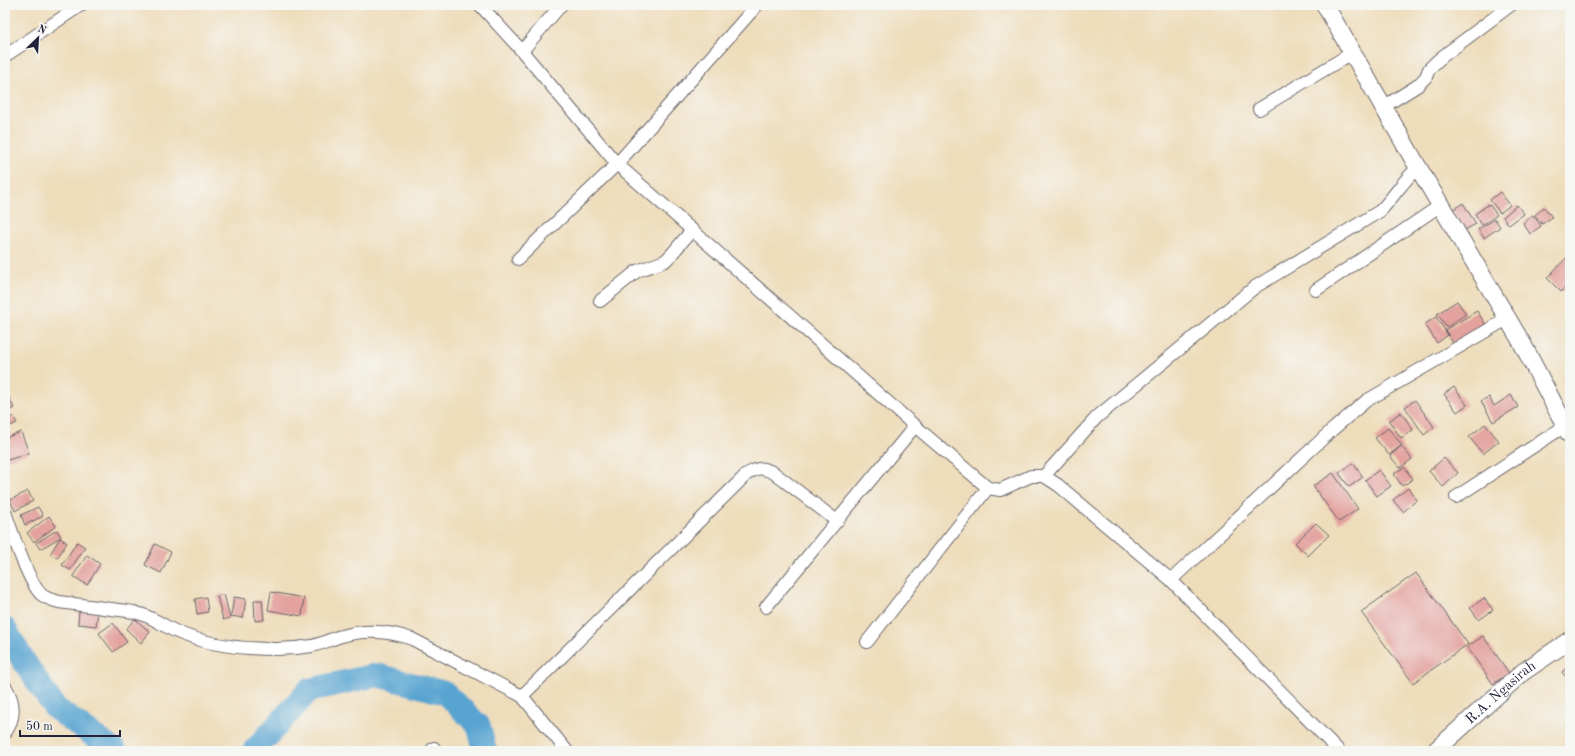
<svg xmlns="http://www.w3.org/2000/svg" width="1575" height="756" viewBox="0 0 1575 756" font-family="'Old Standard TT',serif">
<rect width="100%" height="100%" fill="#f6f6f2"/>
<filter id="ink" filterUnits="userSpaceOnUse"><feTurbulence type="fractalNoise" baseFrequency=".025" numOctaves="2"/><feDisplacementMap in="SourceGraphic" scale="8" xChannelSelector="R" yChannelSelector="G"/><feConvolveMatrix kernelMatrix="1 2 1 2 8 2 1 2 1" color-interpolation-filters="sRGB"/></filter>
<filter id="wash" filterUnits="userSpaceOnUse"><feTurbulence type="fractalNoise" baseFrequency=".012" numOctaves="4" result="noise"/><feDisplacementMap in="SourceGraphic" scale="16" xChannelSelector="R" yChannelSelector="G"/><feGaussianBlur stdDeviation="0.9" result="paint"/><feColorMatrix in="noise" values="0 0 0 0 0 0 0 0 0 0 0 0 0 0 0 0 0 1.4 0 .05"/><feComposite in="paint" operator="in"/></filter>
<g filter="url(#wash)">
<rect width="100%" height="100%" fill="#edb"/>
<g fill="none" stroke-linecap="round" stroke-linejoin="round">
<g stroke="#59a4d1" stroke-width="24">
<path d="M 5,629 L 23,660 L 55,708 L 115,751"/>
<path d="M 254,751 L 309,690 L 377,675 L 445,693 L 479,726 L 485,751"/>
</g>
</g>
<g id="blocks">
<g fill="#e3a29e">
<path d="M 1500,192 L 1510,205 L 1500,213 L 1490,200 Z"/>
<path d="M 1463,203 L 1476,224 L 1465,230 L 1452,210 Z"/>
<path d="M 1489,204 L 1497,215 L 1482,225 L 1475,214 Z"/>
<path d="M 1517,205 L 1524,214 L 1509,225 L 1503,217 Z"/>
<path d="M 1544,207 L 1552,217 L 1542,224 L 1535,215 Z"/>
<path d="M 1533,215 L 1541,226 L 1530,234 L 1523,223 Z"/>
<path d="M 1495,219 L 1500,227 L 1484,238 L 1478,229 Z"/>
<path d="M 1570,254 L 1570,283 L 1561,292 L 1547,278 Z"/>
<path d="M 1457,301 L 1466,314 L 1447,327 L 1437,314 Z"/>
<path d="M 1477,311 L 1487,327 L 1455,346 L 1445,330 Z"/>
<path d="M 1436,317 L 1448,335 L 1437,343 L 1425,324 Z"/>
<path d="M 1454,387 L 1467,405 L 1457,412 L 1444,394 Z"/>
<path d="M 7,394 L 14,408 L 5,412 L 5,396 Z"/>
<path d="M 1511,395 L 1518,407 L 1493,422 L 1481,401 L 1489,397 L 1494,406 Z"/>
<path d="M 1415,400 L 1434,427 L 1424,435 L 1405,407 Z"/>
<path d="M 1401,412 L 1413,430 L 1401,438 L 1389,421 Z"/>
<path d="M 13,416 L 17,423 L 5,428 L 5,420 Z"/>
<path d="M 1485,424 L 1499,441 L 1483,454 L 1469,437 Z"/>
<path d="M 1388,428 L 1402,445 L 1389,455 L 1375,438 Z"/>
<path d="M 21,432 L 29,453 L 8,460 L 5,453 L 5,438 Z"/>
<path d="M 1401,446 L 1412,459 L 1400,468 L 1390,456 Z"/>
<path d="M 1444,458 L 1458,473 L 1443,487 L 1429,471 Z"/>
<path d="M 1353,463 L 1363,477 L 1349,487 L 1339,473 Z"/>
<path d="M 1404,467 L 1413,479 L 1402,486 L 1394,474 Z"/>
<path d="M 1379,470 L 1391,486 L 1377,496 L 1365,480 Z"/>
<path d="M 1333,473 L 1358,509 L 1339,522 L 1313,486 Z"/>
<path d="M 1408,488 L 1417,500 L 1403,512 L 1393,500 Z"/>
<path d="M 28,491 L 33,501 L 15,511 L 10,500 Z"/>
<path d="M 38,507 L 43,516 L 25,525 L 21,515 Z"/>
<path d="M 49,516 L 56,526 L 34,542 L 27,533 Z"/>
<path d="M 1316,523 L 1329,535 L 1308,556 L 1295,543 Z"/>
<path d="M 57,530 L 61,537 L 40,549 L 36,543 Z"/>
<path d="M 60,538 L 67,543 L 57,558 L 50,554 Z"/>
<path d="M 77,542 L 85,547 L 70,570 L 62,565 Z"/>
<path d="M 155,544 L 171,552 L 161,573 L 145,565 Z"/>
<path d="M 87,555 L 100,564 L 87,585 L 73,576 Z"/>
<path d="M 1416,573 L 1468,644 L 1413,683 L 1361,612 Z"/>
<path d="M 271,592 L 304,598 L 302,616 L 268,610 Z"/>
<path d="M 224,594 L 230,618 L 223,620 L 217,596 Z"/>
<path d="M 206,597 L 208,612 L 197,614 L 195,599 Z"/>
<path d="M 234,597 L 246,599 L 243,618 L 231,616 Z"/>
<path d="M 1484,598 L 1493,610 L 1479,620 L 1470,608 Z"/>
<path d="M 254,600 L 262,600 L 264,620 L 255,621 Z"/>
<path d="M 79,610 L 98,612 L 96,626 L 78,624 Z"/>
<path d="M 135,619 L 150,632 L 141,643 L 126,629 Z"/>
<path d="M 113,623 L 127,642 L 113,652 L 99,633 Z"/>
<path d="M 1483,636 L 1509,673 L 1493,684 L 1467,647 Z"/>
<path d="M 1570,665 L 1570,682 L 1562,672 Z"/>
</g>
</g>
</g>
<g filter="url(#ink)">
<use href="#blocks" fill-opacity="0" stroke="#696368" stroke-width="1"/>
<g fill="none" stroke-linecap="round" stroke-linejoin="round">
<g stroke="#696368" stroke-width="14">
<g id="street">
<path d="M 480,5 L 522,51 L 617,164 L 915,426 L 988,488 L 1000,490 L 1031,476 L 1044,476 L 1058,485 L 1171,580 L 1339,751"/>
<path d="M 522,51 L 561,5"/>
<path d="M 5,56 L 81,5"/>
<path d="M 1383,107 L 1417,86 L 1426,77 L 1429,69 L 1435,63 L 1443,56 L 1511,5"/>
<path d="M 1259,109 L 1352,53"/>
<path d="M 518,259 L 617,164 L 757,5"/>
<path d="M 1316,290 L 1441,205"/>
<path d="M 600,301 L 637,271 L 665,261 L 671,255 L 692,230"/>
<path d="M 1044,476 L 1097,417 L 1255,287 L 1380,211 C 1394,197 1403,180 1418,168"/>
<path d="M 1456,497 L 1565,426"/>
<path d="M 5,512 C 11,529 29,585 42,595 C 47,599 53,600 59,602 C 74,604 89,606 104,608 C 115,610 127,610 137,613 C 151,616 162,625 175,631 C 205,645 243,649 276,649 C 288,649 300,648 312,646 C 321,644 329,640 338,637 C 363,629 387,630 412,639 L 522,696 L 747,474 C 759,467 761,467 774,473 L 837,521"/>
<path d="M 1171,580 L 1332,430 L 1366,401 L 1507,319"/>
<path d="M 766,607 L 915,426"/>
<path d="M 867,642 L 988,488"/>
<path d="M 5,686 C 15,702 16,717 5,733"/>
<path d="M 522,696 L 567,751"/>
<path d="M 431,751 L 434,748"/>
</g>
</g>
<g stroke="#696368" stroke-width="19">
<g id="secondary">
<path d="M 1325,5 L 1415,162 L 1522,343 L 1570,435"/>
<path id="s1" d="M 1435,751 L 1523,672 L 1570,640"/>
</g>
</g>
<use href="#street" stroke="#fff" stroke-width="12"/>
<use href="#secondary" stroke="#fff" stroke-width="17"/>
</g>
</g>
<g text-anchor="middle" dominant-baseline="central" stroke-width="4" stroke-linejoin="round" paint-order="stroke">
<g font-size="14" fill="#22223b" stroke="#f6f6f2">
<text stroke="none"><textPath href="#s1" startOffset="88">R.A. Ngasirah</textPath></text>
</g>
</g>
<rect width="1575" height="756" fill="none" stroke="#f6f6f2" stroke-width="20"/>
<g transform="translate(38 38) rotate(25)" stroke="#f6f6f2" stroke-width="3" paint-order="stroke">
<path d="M0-3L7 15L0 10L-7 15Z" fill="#22223b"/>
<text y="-6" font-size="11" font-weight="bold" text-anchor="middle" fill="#22223b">N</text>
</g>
<path d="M20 730v6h100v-6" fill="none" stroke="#22223b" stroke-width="2"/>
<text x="26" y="730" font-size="12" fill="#22223b" stroke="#f6f6f2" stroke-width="3" paint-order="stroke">50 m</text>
</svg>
